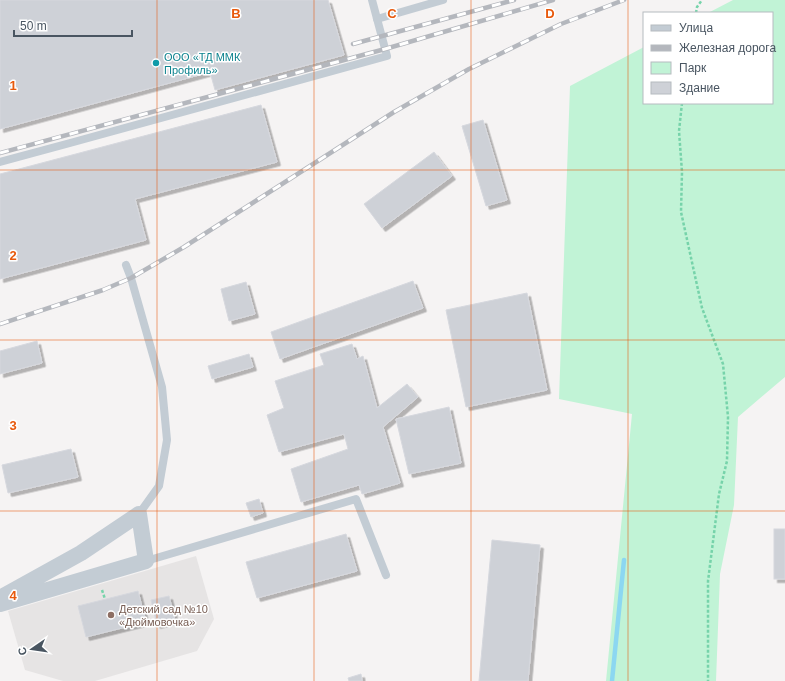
<svg xmlns="http://www.w3.org/2000/svg" width="785" height="681" viewBox="0 0 785 681" font-family="Arial,sans-serif">
<defs>
<filter id="shadow"><feDropShadow dx="3.5" dy="3.5" stdDeviation="0" flood-color="#0004"/></filter>
</defs>
<rect width="100%" height="100%" fill="#f5f3f3"/>
<path fill="#e6e4e4" d="M 196,556 L 214,619 L 197,651 L 95,681 L 63,681 L 25,670 L 8,611 Z"/>
<path fill="#c1f3d6" d="M 733,0 L 785,0 L 785,377 L 738,417 L 734,505 L 720,574 L 716,681 L 606,681 L 632,414 L 559,399 L 570,86 L 644,47 L 644,103 L 772,103 L 772,13 L 708,13 Z"/>
<g fill="none" stroke-linecap="round" stroke-linejoin="round">
<path stroke="#8cd7f1" stroke-width="4.5" d="M 612,681 L 624,560"/>
</g>
<g fill="#ced1d7" stroke="#d6d8de" filter="url(#shadow)">
<path d="M 0,0 L 328,0 L 344,55 L 215,90 L 210,72 L 0,129 Z"/>
<path d="M 261,105 L 277,162 L 135,199 L 146,240 L 0,279 L 0,174 Z"/>
<path d="M 483,120 L 507,200 L 486,206 L 462,126 Z"/>
<path d="M 434,152 L 452,176 L 382,228 L 364,204 Z"/>
<path d="M 413,281 L 423,308 L 280,359 L 271,332 Z"/>
<path d="M 246,282 L 255,314 L 229,321 L 221,289 Z"/>
<path d="M 527,293 L 547,390 L 466,407 L 446,310 Z"/>
<path d="M 37,341 L 42,363 L 0,374 L 0,351 Z"/>
<path d="M 352,344 L 357,359 L 363,356 L 377,408 L 407,384 L 418,397 L 383,427 L 400,483 L 362,494 L 359,485 L 301,502 L 291,469 L 348,449 L 344,434 L 279,452 L 267,415 L 284,408 L 275,381 L 324,365 L 320,354 Z"/>
<path d="M 249,354 L 253,367 L 212,379 L 208,366 Z"/>
<path d="M 449,407 L 461,463 L 409,474 L 396,419 Z"/>
<path d="M 71,449 L 78,477 L 8,493 L 2,465 Z"/>
<path d="M 259,499 L 263,513 L 251,517 L 246,503 Z"/>
<rect x="774" y="529" width="11" height="50"/>
<path d="M 346,534 L 357,571 L 257,598 L 246,562 Z"/>
<path d="M 492,540 L 540,545 L 528,681 L 479,681 Z"/>
<path d="M 138,591 L 146,622 L 86,637 L 78,606 Z"/>
<path d="M 169,596 L 175,620 L 157,625 L 151,600 Z"/>
<path d="M 361,674 L 362,681 L 349,681 L 348,678 Z"/>
</g>
<g fill="none" stroke-linecap="round" stroke-linejoin="round">
<g stroke="#76d3aa" stroke-width="2.5" stroke-dasharray="3 2" stroke-linecap="butt">
<path d="M 696,13 L 697,7 L 702,0"/>
<path d="M 682,103 L 679,131 L 682,172 L 681,212 L 702,308 L 723,364 L 728,417 L 727,461 L 719,494 L 708,581 L 708,681"/>
<path d="M 102,590 L 105,599"/>
</g>
<g stroke="#c3ccd4" stroke-width="8">
<path d="M 377,19 L 443,0"/>
<path d="M 0,162 L 70,143 L 387,56 L 372,0"/>
<path d="M 126,265 L 131,278 L 162,387 L 167,440 L 159,486 L 139,514"/>
<path d="M 146,561 L 356,499 L 386,575"/>
</g>
<path stroke="#c3ccd4" stroke-width="16" d="M 0,598 L 81,553 L 139,514 L 146,561 L 0,604"/>
<g stroke="#b4b7bd" stroke-width="4.5">
<g id="rail">
<path d="M 353,44 L 514,0"/>
<path d="M 0,153 L 385,49 L 553,0"/>
<path d="M 0,324 L 103,290 L 131,278 L 184,247 L 394,112 L 469,69 L 561,24 L 624,0"/>
</g>
</g>
<use href="#rail" stroke="#fff" stroke-width="3" stroke-dasharray="9" stroke-linecap="butt"/>
</g>
<path fill="none" stroke="#e8590c" stroke-width="1" stroke-opacity="0.55" d="M 157,0 L 157,681M 314,0 L 314,681M 471,0 L 471,681M 628,0 L 628,681M 0,170 L 785,170M 0,340 L 785,340M 0,511 L 785,511"/>
<circle fill="#0f9aa8" stroke="#fff" stroke-width="1.5" cx="156" cy="63" r="4"/>
<circle fill="#8d6e63" stroke="#fff" stroke-width="1.5" cx="111" cy="615" r="4"/>
<g text-anchor="middle" dominant-baseline="central" stroke-width="3" stroke-linejoin="round" paint-order="stroke">
<g font-size="11" fill="#0d838f" stroke="#fff" text-anchor="start">
<text x="164" y="57">ООО «ТД ММК<tspan x="164" dy="13">Профиль»</tspan></text>
</g>
<g font-size="11" fill="#785e54" stroke="#fff" text-anchor="start">
<text x="119" y="609">Детский сад №10<tspan x="119" dy="13">«Дюймовочка»</tspan></text>
</g>
</g>
<g font-size="13" text-anchor="middle" font-weight="bold" fill="#e8590c" stroke="#fff" stroke-width="3" stroke-linejoin="round" paint-order="stroke">
<text x="236" y="18">B</text>
<text x="392" y="18">C</text>
<text x="550" y="18">D</text>
<text x="13" y="90">1</text>
<text x="13" y="260">2</text>
<text x="13" y="430">3</text>
<text x="13" y="600">4</text>
</g>
<rect x="643" y="12" width="130" height="92" fill="#ffffff" stroke="#b6bbc0"/>
<rect x="651" y="25" width="20" height="6" fill="#c3ccd4" stroke="#b6bbc0"/>
<text x="679" y="32" font-size="12" fill="#495561">Улица</text>
<rect x="651" y="45" width="20" height="6" fill="#b4b7bd" stroke="#b6bbc0"/>
<text x="679" y="52" font-size="12" fill="#495561">Железная дорога</text>
<rect x="651" y="62" width="20" height="12" fill="#c1f3d6" stroke="#b6bbc0"/>
<text x="679" y="72" font-size="12" fill="#495561">Парк</text>
<rect x="651" y="82" width="20" height="12" fill="#ced1d7" stroke="#b6bbc0"/>
<text x="679" y="92" font-size="12" fill="#495561">Здание</text>
<g transform="translate(32 649) rotate(257)" stroke="#ffffff" stroke-width="3" paint-order="stroke">
<path d="M0-3L7 15L0 10L-7 15Z" fill="#495561"/>
<text y="-6" font-size="11" font-weight="bold" text-anchor="middle" fill="#495561">С</text>
</g>
<path d="M14 30v6h118v-6" fill="none" stroke="#495561" stroke-width="2"/>
<text x="20" y="30" font-size="12" fill="#495561" stroke="#ffffff" stroke-width="3" paint-order="stroke">50 m</text>
</svg>
